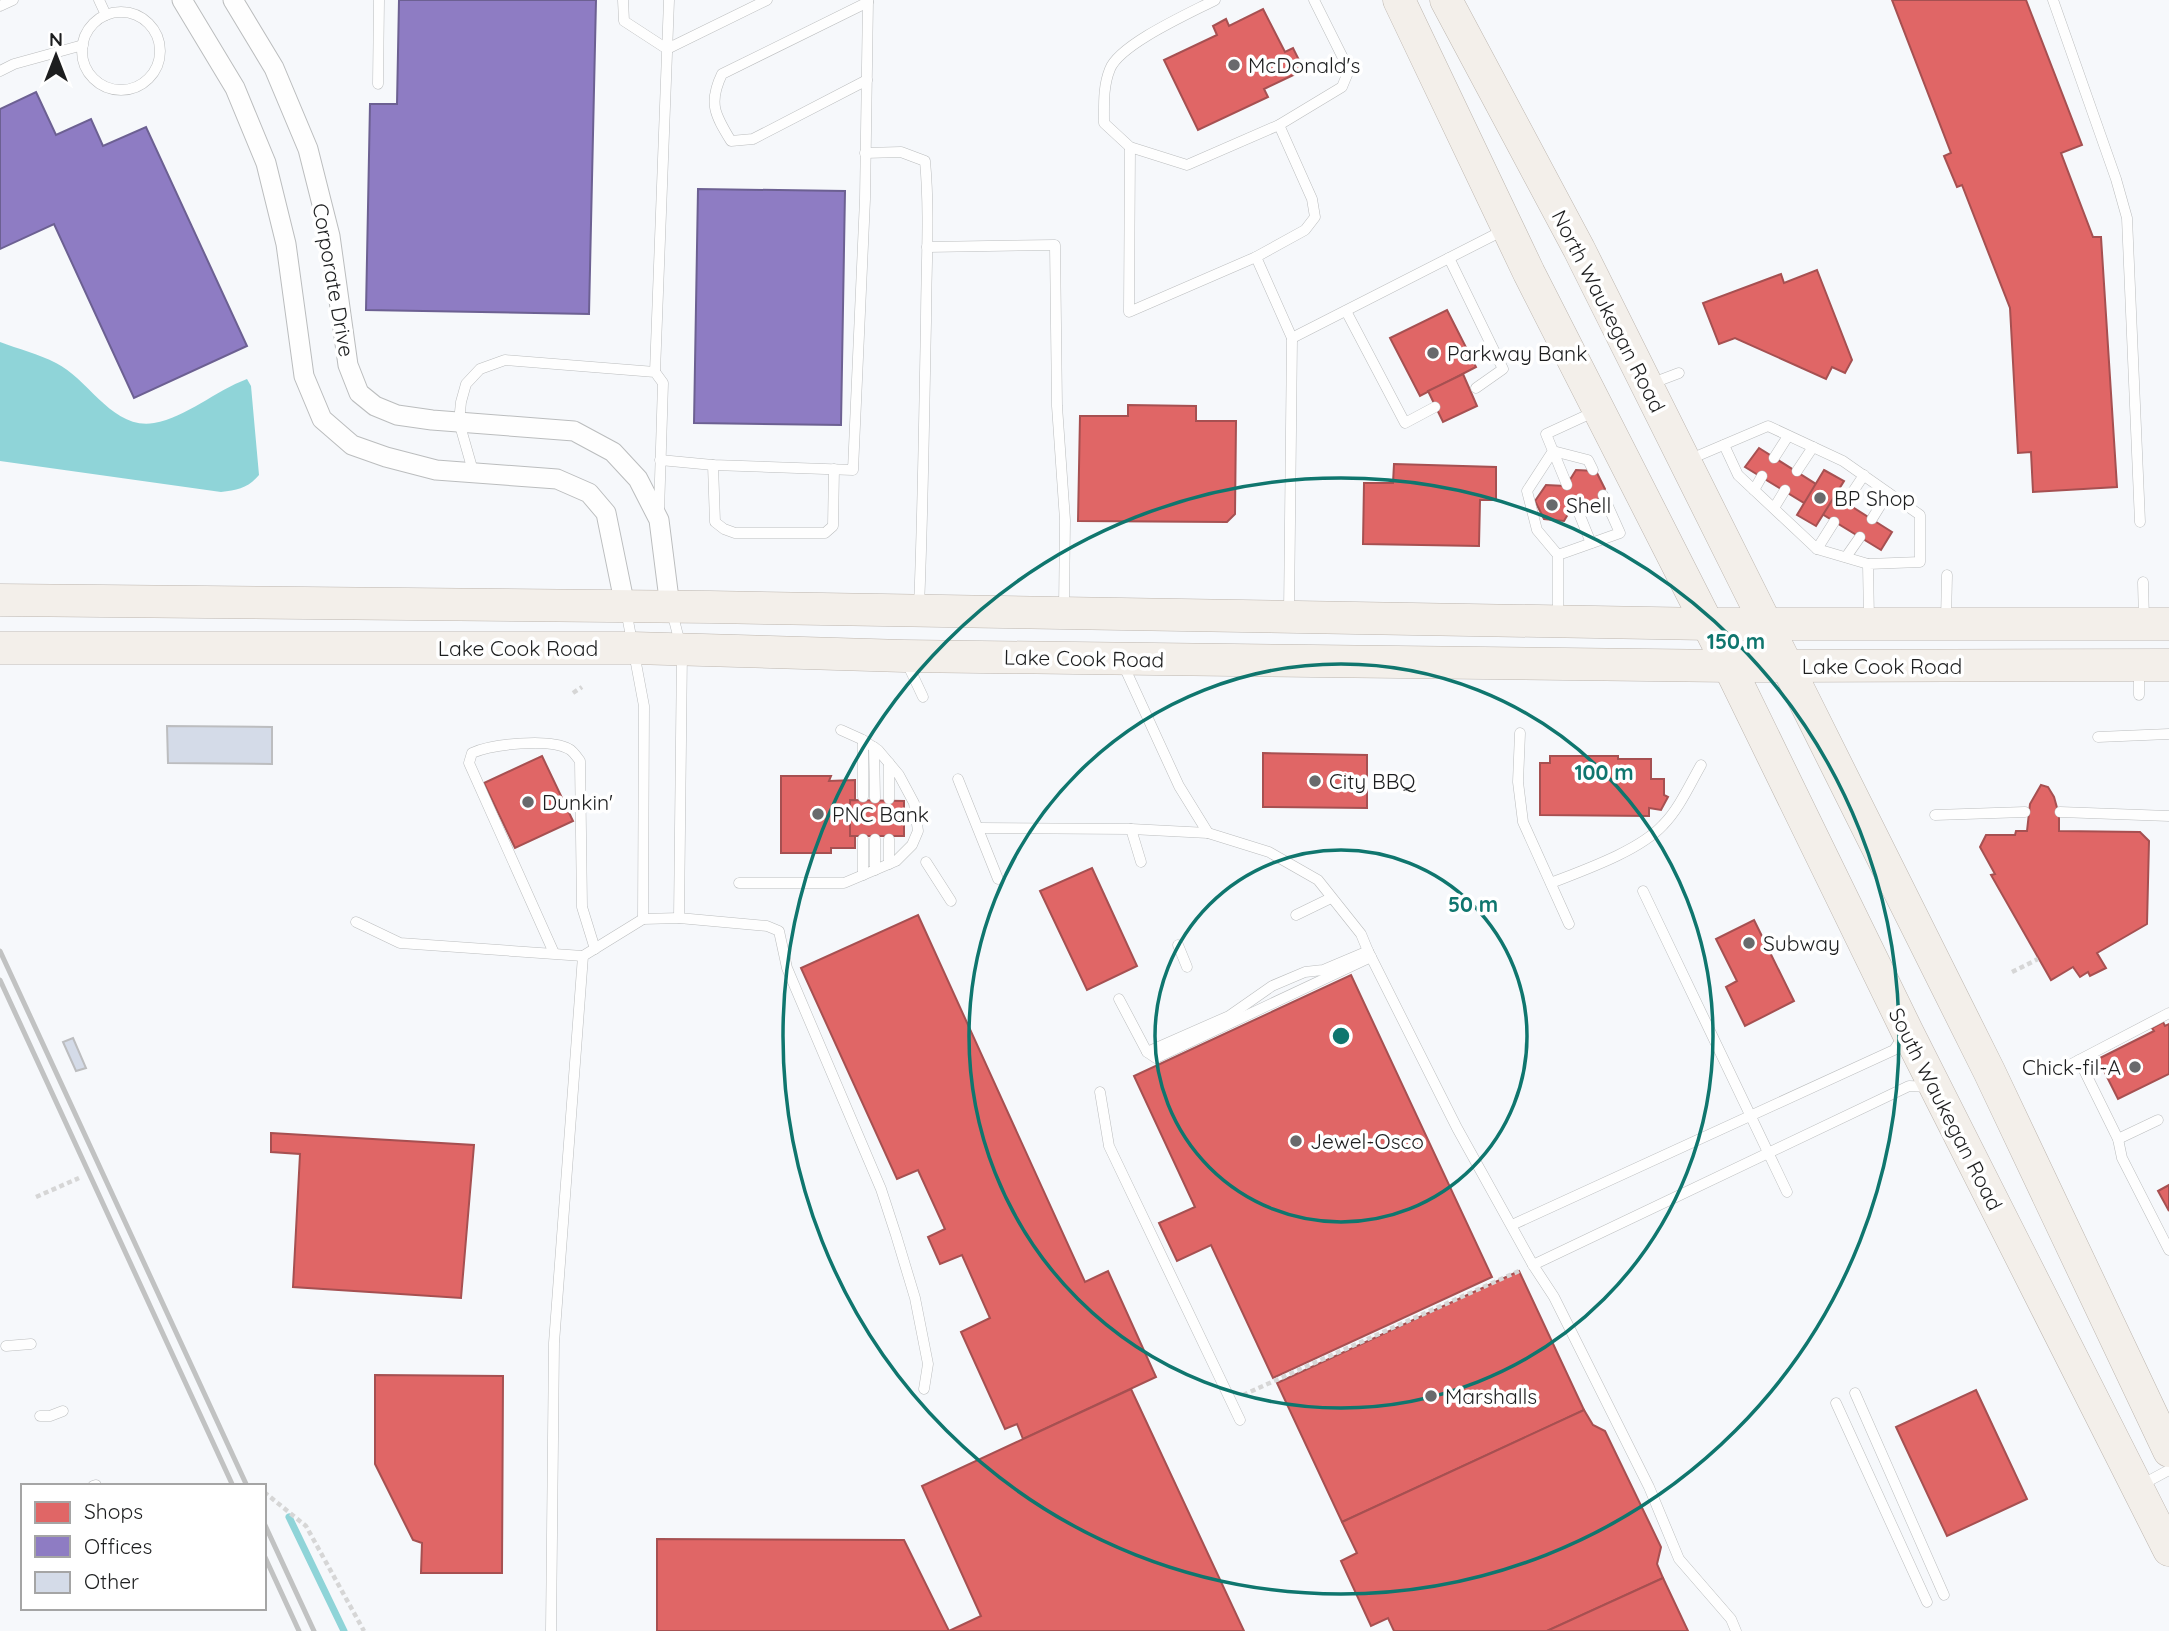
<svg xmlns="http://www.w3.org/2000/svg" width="2169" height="1631" viewBox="0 0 2169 1631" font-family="Quicksand,sans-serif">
<rect width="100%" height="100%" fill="#f6f8fb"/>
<path fill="#8fd4d8" d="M 0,342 C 18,349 39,354 56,363 C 89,379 112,430 154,423 C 187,417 215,391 247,379 L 251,386 L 259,475 C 248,488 238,490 221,492 L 0,461 Z"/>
<g fill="#e06666" stroke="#a65051" stroke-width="2">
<path d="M 1892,0 L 2026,0 L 2082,145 L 2061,153 L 2093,237 L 2101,237 L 2117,487 L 2033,492 L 2031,452 L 2018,453 L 2010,308 L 1962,185 L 1957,187 L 1944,156 L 1951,153 Z"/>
<path d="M 1263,9 L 1285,52 L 1293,48 L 1304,70 L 1264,89 L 1268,97 L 1198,130 L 1164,60 L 1217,35 L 1213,26 L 1226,19 L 1229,26 Z"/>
<path d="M 1817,270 L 1852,360 L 1845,373 L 1832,367 L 1826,379 L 1735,338 L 1719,344 L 1703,303 L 1781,274 L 1784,283 Z"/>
<path d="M 1447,310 L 1476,367 L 1420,396 L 1390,338 Z"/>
<path d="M 1463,374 L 1477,406 L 1443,422 L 1428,391 Z"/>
<path d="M 1128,405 L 1196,406 L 1196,421 L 1236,421 L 1235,514 L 1227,522 L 1078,521 L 1080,416 L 1128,416 Z"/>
<path d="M 1759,448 L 1892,532 L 1881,550 L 1745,467 Z"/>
<path d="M 1394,464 L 1496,467 L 1496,500 L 1480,500 L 1479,546 L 1363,544 L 1364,483 L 1393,483 Z"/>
<path d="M 1576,470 L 1596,471 L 1605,489 L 1594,505 L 1574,504 L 1564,521 L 1544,519 L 1535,501 L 1546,485 L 1566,486 Z"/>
<path d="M 1824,470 L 1844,481 L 1816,526 L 1797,515 Z"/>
<path d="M 1263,753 L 1367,755 L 1367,808 L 1263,807 Z"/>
<path d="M 542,756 L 573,821 L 515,848 L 484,783 Z"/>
<path d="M 1550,756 L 1618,756 L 1618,759 L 1651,759 L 1651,779 L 1664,779 L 1664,795 L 1668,797 L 1661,810 L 1649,808 L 1649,816 L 1540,815 L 1540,763 L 1550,763 Z"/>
<path d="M 781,776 L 831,776 L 829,781 L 855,780 L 855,848 L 831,848 L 831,853 L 781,853 Z"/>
<path d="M 2041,785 L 2048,787 L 2054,797 L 2059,815 L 2059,831 L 2140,832 L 2149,841 L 2147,924 L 2097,953 L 2106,968 L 2090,976 L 2088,972 L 2080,977 L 2073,967 L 2051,980 L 1991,875 L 1995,874 L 1980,847 L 1986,835 L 2015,835 L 2016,831 L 2027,831 L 2030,804 Z"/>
<path d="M 850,800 L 904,801 L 904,836 L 850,836 Z"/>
<path d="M 1092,868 L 1137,966 L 1087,990 L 1040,891 Z"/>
<path d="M 918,915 L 1085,1282 L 1108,1271 L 1156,1377 L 1023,1439 L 1017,1424 L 1005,1429 L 961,1332 L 990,1318 L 962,1255 L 940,1264 L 928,1237 L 945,1229 L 918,1170 L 897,1179 L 801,968 Z"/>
<path d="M 1754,920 L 1794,1001 L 1745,1026 L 1726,987 L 1737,981 L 1716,939 Z"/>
<path d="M 1351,975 L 1492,1277 L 1273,1378 L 1211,1245 L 1177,1261 L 1159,1223 L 1195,1207 L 1134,1076 Z"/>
<path d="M 2163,1022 L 2165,1026 L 2169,1024 L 2169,1074 L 2118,1099 L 2098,1059 L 2154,1031 L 2152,1028 Z"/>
<path d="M 271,1133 L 474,1145 L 461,1298 L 293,1287 L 300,1154 L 271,1152 Z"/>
<path d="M 2169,1185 L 2169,1211 L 2158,1191 Z"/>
<path d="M 1519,1271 L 1584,1410 L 1342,1522 L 1277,1383 Z"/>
<path d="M 375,1375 L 503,1376 L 502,1573 L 421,1573 L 422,1543 L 413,1540 L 375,1464 Z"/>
<path d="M 1131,1389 L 1244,1631 L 949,1631 L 981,1616 L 922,1486 Z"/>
<path d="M 1976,1390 L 2027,1499 L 1947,1536 L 1896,1427 Z"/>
<path d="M 1584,1410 L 1593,1425 L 1605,1431 L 1661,1547 L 1657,1564 L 1663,1578 L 1547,1631 L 1394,1631 L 1388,1618 L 1371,1626 L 1341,1561 L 1357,1553 L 1342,1522 Z"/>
<path d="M 657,1539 L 904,1540 L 949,1631 L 657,1631 Z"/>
<path d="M 1663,1578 L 1688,1631 L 1547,1631 Z"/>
</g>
<g fill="#8e7cc3" stroke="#6c6092" stroke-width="2">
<path d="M 399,0 L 596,0 L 589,314 L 366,310 L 370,104 L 397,104 Z"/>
<path d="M 36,92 L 56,135 L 91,119 L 103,146 L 146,127 L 247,346 L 134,398 L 54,224 L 0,249 L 0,109 Z"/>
<path d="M 698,189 L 845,191 L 841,425 L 694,423 Z"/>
</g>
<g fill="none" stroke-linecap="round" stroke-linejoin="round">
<path stroke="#8fd4d8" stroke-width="7" d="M 289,1517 L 344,1631"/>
</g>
<g fill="#d4dbe8" stroke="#bcbdbf" stroke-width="2">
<path d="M 167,726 L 272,727 L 272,764 L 168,763 Z"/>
<path d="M 73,1038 L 86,1068 L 76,1071 L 63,1042 Z"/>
</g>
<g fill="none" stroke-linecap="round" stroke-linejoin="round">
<g stroke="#bbbdbe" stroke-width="11">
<g id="lane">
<path d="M 99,0 L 106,15"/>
<path d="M 623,0 L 624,21 L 667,49 L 767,0"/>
<path d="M 1215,0 C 1190,13 1120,44 1110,69 C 1103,86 1104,104 1104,123 L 1130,147 L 1187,165 L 1279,125 L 1342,87 L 1349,70 L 1314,0"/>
<path d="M 2053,0 L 2116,179 L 2127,218 L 2140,522"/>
<path d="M 0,6 L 13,0"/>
<circle cx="121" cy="51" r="39"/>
<path d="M 0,71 L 14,64 L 83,45"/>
<path d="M 867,80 L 753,139 L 731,141 C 715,115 708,103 722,74 L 868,2"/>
<path d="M 378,84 L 379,0"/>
<path d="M 1279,125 L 1312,199 L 1315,217 L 1305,230 L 1256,257 L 1292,338 L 1289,613"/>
<path d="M 1130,147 L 1129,312 L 1256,257"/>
<path d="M 865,153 L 901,152 L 925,161 C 930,214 926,269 926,322 C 924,417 923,512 919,607"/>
<path d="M 927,247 L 1055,245 L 1057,406 L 1065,520 L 1064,609"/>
<path d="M 1449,258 L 1503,369 L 1476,388"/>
<path d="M 1346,311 L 1405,423 L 1435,407"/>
<path d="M 1292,338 L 1504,230"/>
<path d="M 655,372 L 669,0"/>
<path d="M 1650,384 L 1679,373"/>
<path d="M 1724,445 L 1738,475 L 1817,549 L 1868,564"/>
<path d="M 1553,451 L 1588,460 L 1593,470"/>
<path d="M 1553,451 L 1567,485"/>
<path d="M 1774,458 L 1788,436"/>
<path d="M 660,460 L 713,465 L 853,470 L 865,199 L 868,0"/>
<path d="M 1688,460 L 1768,426 L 1843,461 L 1920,515 L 1920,562 L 1868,564 L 1869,620"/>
<path d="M 713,465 L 715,522 L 724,529 L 735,533 L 825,533 L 833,526 L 834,469"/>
<path d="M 473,471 L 459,422 L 461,402 L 466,384 L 480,369 L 505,360 L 655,372 L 663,383 L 659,512"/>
<path d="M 1797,471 L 1813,447"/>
<path d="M 1754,490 L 1762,476"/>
<path d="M 1846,502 L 1864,475"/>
<path d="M 1576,506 L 1591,543"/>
<path d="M 1774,508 L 1785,490"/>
<path d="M 1872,519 L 1888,493"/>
<path d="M 1817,549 L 1834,522"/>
<path d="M 1558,555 L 1620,533 L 1603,495"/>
<path d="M 1846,557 L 1860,537"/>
<path d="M 2143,582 L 2144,620"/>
<path d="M 626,610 L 644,706 L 643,919"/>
<path d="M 672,612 L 682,651 L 679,918"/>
<path d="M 1558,616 L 1558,555 L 1537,530 L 1527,491 L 1553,451 L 1546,434 L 1596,411"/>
<path d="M 1946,620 L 1947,575"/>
<path d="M 1122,662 L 1179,786 L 1208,833 L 1269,852 L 1318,880 L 1361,934 L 1368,951 L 1457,1128 L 1533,1265 L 1554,1297 L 1649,1487 L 1679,1559 L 1731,1619 L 1736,1631"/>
<path d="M 907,663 L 923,697"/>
<path d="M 2139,667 L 2139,695"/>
<path d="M 1520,733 L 1518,782 L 1523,822 L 1569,924"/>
<path d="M 2098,737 L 2169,734"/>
<path d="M 863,740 L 863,797"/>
<path d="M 874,747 L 875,798"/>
<path d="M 889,763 L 889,799"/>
<path d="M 958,779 L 998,879"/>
<path d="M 2060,812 L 2169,816"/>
<path d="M 1935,815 L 2025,812"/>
<path d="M 979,828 L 1131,829 L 1208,833"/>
<path d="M 1131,829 L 1141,862"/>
<path d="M 863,839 L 863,875"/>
<path d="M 875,839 L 875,870"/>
<path d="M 889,839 L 889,864"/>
<path d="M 926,862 L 951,901"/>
<path d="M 739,883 L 844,883 L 896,861 L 912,845 L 918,831 L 914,803 L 899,775 L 878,750 L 861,739 L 841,730"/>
<path d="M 1551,883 C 1584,870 1639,851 1663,825 C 1679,809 1690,784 1701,765"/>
<path d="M 1643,891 L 1787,1192"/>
<path d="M 1296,915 L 1331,898"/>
<path d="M 356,922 L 400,943 L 583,956"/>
<path d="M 1178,945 L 1187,967"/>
<path d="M 554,953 L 469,763 L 472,753 C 492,744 549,738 569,749 C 573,751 577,757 580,761 L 582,907 L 595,949"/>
<path d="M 1119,999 L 1147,1052 L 1156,1058 L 1371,957"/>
<path d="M 1147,1052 L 1229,1016 L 1272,986 L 1305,972 L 1323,970 L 1368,951"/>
<path d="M 2079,1060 L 2118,1139 L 2122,1158 L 2169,1250"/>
<path d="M 2060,1070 L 2169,1013"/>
<path d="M 1100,1092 L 1109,1146 L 1240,1420"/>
<path d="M 2118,1139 L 2158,1120"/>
<path d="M 1512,1225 L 1894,1050 L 1903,1037"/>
<path d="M 1533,1265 L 1909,1086 L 1930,1087"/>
<path d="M 6,1346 L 31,1344"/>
<path d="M 1855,1393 L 1944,1595"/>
<path d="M 1836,1403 L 1927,1602"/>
<path d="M 40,1416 L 50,1416 L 63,1411"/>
<path d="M 2141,1485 L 2169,1470"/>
<path d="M 93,1486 L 96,1485"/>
<path d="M 551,1631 L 554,1343 L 583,956 L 643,919 L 679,918 L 767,926 L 779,931 L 787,968 L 881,1189 L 896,1235 L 915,1298 L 928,1364 L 924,1389"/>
</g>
</g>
<g stroke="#bbbdbe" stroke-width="21">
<g id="street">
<path d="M 182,0 L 235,88 L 266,163 L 286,244 L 304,376 L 322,419 L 352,445 L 386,457 L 436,470 L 557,479 L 589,493 L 606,513 L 625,606"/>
<path d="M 233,0 L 274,68 L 308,149 L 330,236 L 348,365 L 359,393 L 375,406 L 397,415 L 432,420 L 574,431 L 613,452 L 638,479 L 659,520 L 670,607"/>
</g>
</g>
<g stroke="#bdb6af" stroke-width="33">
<g id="primary">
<path d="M 1399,0 L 1529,273 L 1729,666 L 1907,1031 L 2169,1550"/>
<path d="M 1446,0 L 1579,249 L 1787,666 L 1989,1071 L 2169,1451"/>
<path d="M 0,600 L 710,607 L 1708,624 L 2169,624"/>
<path d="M 0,648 L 633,648 L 904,656 L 1729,666 L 2169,665"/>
</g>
</g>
<g stroke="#d6d6d6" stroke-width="4.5" stroke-dasharray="5 3.5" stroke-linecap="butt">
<path d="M 573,693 L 582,687"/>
<path d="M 2012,972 L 2038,959"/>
<path d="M 36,1197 L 79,1178"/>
<path d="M 1243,1395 L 1519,1271"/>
<path d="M 264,1492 L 306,1526 L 364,1631"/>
</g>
<use href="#lane" stroke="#fefefe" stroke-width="10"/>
<use href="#street" stroke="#fefefe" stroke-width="19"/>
<use href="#primary" stroke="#f3efea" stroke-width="32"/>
<g stroke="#c1c2c2" stroke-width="5">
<path d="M 0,951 L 247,1486"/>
<path d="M 0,980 L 233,1486"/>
<path d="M 264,1523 L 314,1631"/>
<path d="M 264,1555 L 299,1631"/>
</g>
</g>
<g fill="none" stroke="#0f766e" stroke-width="3.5">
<circle cx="1341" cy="1036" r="186"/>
<circle cx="1341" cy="1036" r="372"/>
<circle cx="1341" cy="1036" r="558"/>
</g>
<g fill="#696a6c" stroke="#fff" stroke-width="2.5">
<circle cx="1234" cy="65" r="7"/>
<circle cx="1433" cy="353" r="7"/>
<circle cx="1820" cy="498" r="7"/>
<circle cx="1552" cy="505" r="7"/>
<circle cx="1315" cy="781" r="7"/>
<circle cx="528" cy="802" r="7"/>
<circle cx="818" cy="814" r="7"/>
<circle cx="1749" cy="943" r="7"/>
<circle cx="2135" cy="1067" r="7"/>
<circle cx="1296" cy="1141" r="7"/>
<circle cx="1431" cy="1396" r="7"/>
</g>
<g text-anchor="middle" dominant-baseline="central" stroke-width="7" stroke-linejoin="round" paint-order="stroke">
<g font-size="21" fill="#1d1e1f" stroke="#fff" text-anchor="start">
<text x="1248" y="65">McDonald's</text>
<text x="1447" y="353">Parkway Bank</text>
<text x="1834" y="498">BP Shop</text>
<text x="1566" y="505">Shell</text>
<text x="1329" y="781">City BBQ</text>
<text x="542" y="802">Dunkin'</text>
<text x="832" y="814">PNC Bank</text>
<text x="1763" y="943">Subway</text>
<text x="2121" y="1067" text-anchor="end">Chick-fil-A</text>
<text x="1310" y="1141">Jewel-Osco</text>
<text x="1445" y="1396">Marshalls</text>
</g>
<g font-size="21" fill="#1d1e1f" stroke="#fff">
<text transform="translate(334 280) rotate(80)">Corporate Drive</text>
<text transform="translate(1609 311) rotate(63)">North Waukegan Road</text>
<text x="518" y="648">Lake Cook Road</text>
<text transform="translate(1084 658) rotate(1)">Lake Cook Road</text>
<text x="1882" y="666">Lake Cook Road</text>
<text transform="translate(1946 1109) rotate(63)">South Waukegan Road</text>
</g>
</g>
<circle cx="1341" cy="1036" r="10" fill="#0f766e" stroke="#fff" stroke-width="3.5"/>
<g font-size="21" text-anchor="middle" font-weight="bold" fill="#0f766e" stroke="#fff" stroke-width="7" stroke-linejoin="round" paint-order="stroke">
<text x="1736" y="649">150 m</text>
<text x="1604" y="780">100 m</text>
<text x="1473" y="912">50 m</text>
</g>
<rect x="21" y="1484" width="245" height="126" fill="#ffffff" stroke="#a5a5a5" stroke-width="2"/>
<rect x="35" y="1502" width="35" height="21" fill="#e06666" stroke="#a5a5a5" stroke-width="2"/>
<text x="84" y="1519" font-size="21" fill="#1d1e1f">Shops</text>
<rect x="35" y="1536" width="35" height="21" fill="#8e7cc3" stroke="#a5a5a5" stroke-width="2"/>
<text x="84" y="1554" font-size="21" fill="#1d1e1f">Offices</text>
<rect x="35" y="1572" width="35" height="21" fill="#d4dbe8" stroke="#a5a5a5" stroke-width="2"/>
<text x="84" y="1589" font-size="21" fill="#1d1e1f">Other</text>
<g transform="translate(56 56)" stroke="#ffffff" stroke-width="5" paint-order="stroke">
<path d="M0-5L12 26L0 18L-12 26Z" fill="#1d1e1f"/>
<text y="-10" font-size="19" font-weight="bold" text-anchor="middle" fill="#1d1e1f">N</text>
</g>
</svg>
